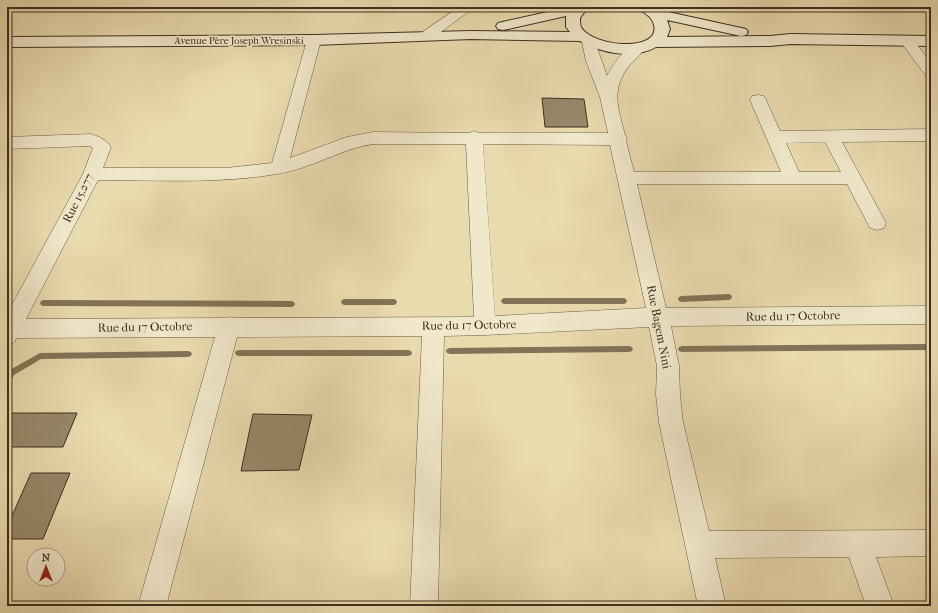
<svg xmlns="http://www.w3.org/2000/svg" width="938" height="613" viewBox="0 0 938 613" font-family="'IM FELL French Canon',serif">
<rect width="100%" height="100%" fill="#eadbaf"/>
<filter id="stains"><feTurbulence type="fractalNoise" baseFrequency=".005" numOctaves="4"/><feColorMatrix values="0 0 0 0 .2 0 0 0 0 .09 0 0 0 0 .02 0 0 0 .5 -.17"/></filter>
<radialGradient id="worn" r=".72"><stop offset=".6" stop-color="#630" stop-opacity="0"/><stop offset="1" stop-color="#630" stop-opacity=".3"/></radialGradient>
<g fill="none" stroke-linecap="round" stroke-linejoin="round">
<g fill="#827358" fill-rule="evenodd">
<path d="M 729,294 L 731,295 L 732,297 L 731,299 L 729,300 L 681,302 L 679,301 L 678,299 L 679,297 L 681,296 Z"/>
<path d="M 931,294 L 931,300 L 928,299 L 927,297 L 928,295 Z"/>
<path d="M 504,298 L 624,298 L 626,299 L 627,301 L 626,303 L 624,304 L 504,304 L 502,303 L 501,301 L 502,299 Z"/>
<path d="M 344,299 L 394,299 L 396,300 L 397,302 L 396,304 L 394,305 L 344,305 L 342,304 L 341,302 L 342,300 Z"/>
<path d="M 43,300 L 292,301 L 294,302 L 295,304 L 294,306 L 292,307 L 43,306 L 41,305 L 40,303 L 41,301 Z"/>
<path d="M 931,344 L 931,350 L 682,352 L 679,351 L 678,349 L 679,347 L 682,346 Z"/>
<path d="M 629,346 L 632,347 L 633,349 L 632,351 L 629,352 L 450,354 L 447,353 L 446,351 L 447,349 L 450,348 Z"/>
<path d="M 239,350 L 408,350 L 411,351 L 412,353 L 411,355 L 408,356 L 239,356 L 236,355 L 235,353 L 236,351 Z"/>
<path d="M 188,351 L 191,352 L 192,354 L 191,356 L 188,357 L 41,359 L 14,375 L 10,383 L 7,384 L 7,373 L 8,371 L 40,353 Z"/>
</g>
</g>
<g fill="#97886a" stroke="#3e2f20">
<path d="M 542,98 L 584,99 L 588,127 L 545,127 Z"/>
<path d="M 8,413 L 77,413 L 63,447 L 7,447 Z"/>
<path d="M 253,414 L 312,415 L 299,470 L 241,471 Z"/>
<path d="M 31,473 L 70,473 L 43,539 L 7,539 L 7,527 Z"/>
</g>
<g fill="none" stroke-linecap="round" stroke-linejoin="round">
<g stroke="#695a44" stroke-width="1">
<g id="street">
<path d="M 459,7 L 475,7 L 431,39 L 426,40 L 421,39 L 419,36 L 421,33 Z"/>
<path d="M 314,36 L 319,37 L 321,40 L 290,158 L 347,137 L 373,132 L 469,133 L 474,131 L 479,133 L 608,133 L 600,97 L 586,61 L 582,42 L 584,39 L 589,38 L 594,39 L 607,76 C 613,64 627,42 642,46 L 644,49 C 639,57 631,62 626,70 C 611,93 619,111 625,135 L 627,139 L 626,141 L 634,172 L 781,172 L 750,100 L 752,96 L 758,95 L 764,96 L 766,100 L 780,131 L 931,129 L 931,141 L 842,142 L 886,223 L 884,228 L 877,230 L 870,228 L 847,184 L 637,184 L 666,308 L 931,306 L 931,324 L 671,326 L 679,366 L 680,395 L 683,422 L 709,531 L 931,530 L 931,556 L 876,557 L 894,606 L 866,606 L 849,557 L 715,558 L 726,606 L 698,606 L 659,422 L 656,395 L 657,366 L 649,327 L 485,335 L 444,336 L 438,606 L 410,606 L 422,336 L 237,337 L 166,606 L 138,606 L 215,337 L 16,338 L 15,342 L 7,345 L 7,314 L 83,174 L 93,148 L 90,146 L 7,149 L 7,137 L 91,134 C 100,137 105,139 111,147 L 103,168 L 226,168 L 272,163 L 307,40 L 309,37 ZM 825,142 L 841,172 L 799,172 L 786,143 ZM 373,144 L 466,144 L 474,317 L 233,318 L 229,317 L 225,318 L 26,319 L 98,180 C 157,180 218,184 277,174 C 311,169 340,149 373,144 ZM 483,144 L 610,145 L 646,308 L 495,316 Z"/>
<path d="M 907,37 L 912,38 L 931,63 L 931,78 L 926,76 L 900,41 L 902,38 Z"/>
</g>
</g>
<g stroke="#3e2f20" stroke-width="2">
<path id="secondary" d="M 570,7 L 588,7 L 580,18 C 580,20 580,25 581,27 C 592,47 661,53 654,25 C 652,15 643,14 638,7 L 655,7 L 659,10 L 746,29 L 748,32 L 746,35 L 741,36 L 667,20 L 670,29 L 667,37 L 770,36 L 790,34 L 931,36 L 931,46 L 790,44 L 770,46 L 656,47 C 633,60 602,53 580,41 L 471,39 L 314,45 L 7,47 L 7,37 L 314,35 L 471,31 L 570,32 L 566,27 L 566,16 L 503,30 L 498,29 L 496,26 L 498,23 Z"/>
</g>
<use href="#street" fill="#f1e8cb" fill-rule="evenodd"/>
<use href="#secondary" fill="#f1e8cb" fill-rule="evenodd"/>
</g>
<g text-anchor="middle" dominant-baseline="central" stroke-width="3" stroke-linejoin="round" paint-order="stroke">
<g font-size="10" fill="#3e2f20" stroke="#f1e8cb">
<text x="239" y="41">Avenue Père Joseph Wresinski</text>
</g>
<g font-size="12" fill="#3e2f20" stroke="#f1e8cb">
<text transform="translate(78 198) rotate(-63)">Rue 15.277</text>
<text transform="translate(793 316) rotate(-1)">Rue du 17 Octobre</text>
<text transform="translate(469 325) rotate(-1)">Rue du 17 Octobre</text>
<text transform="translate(145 327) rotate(-1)">Rue du 17 Octobre</text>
<text transform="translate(659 327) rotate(79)">Rue Bagem Nini</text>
</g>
</g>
<rect width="938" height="613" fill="none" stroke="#eadbaf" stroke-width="24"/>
<rect x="8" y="8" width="922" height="597" fill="none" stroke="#3e2f20" stroke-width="2"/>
<rect x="12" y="12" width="914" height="589" fill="none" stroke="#3e2f20"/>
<g transform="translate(46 567)"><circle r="19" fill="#f1e8cb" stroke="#a99e87"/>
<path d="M0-3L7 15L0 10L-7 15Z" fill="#8f2418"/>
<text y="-6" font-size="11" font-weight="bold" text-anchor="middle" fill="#3e2f20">N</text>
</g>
<rect width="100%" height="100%" filter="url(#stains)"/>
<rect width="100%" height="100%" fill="url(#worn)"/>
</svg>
